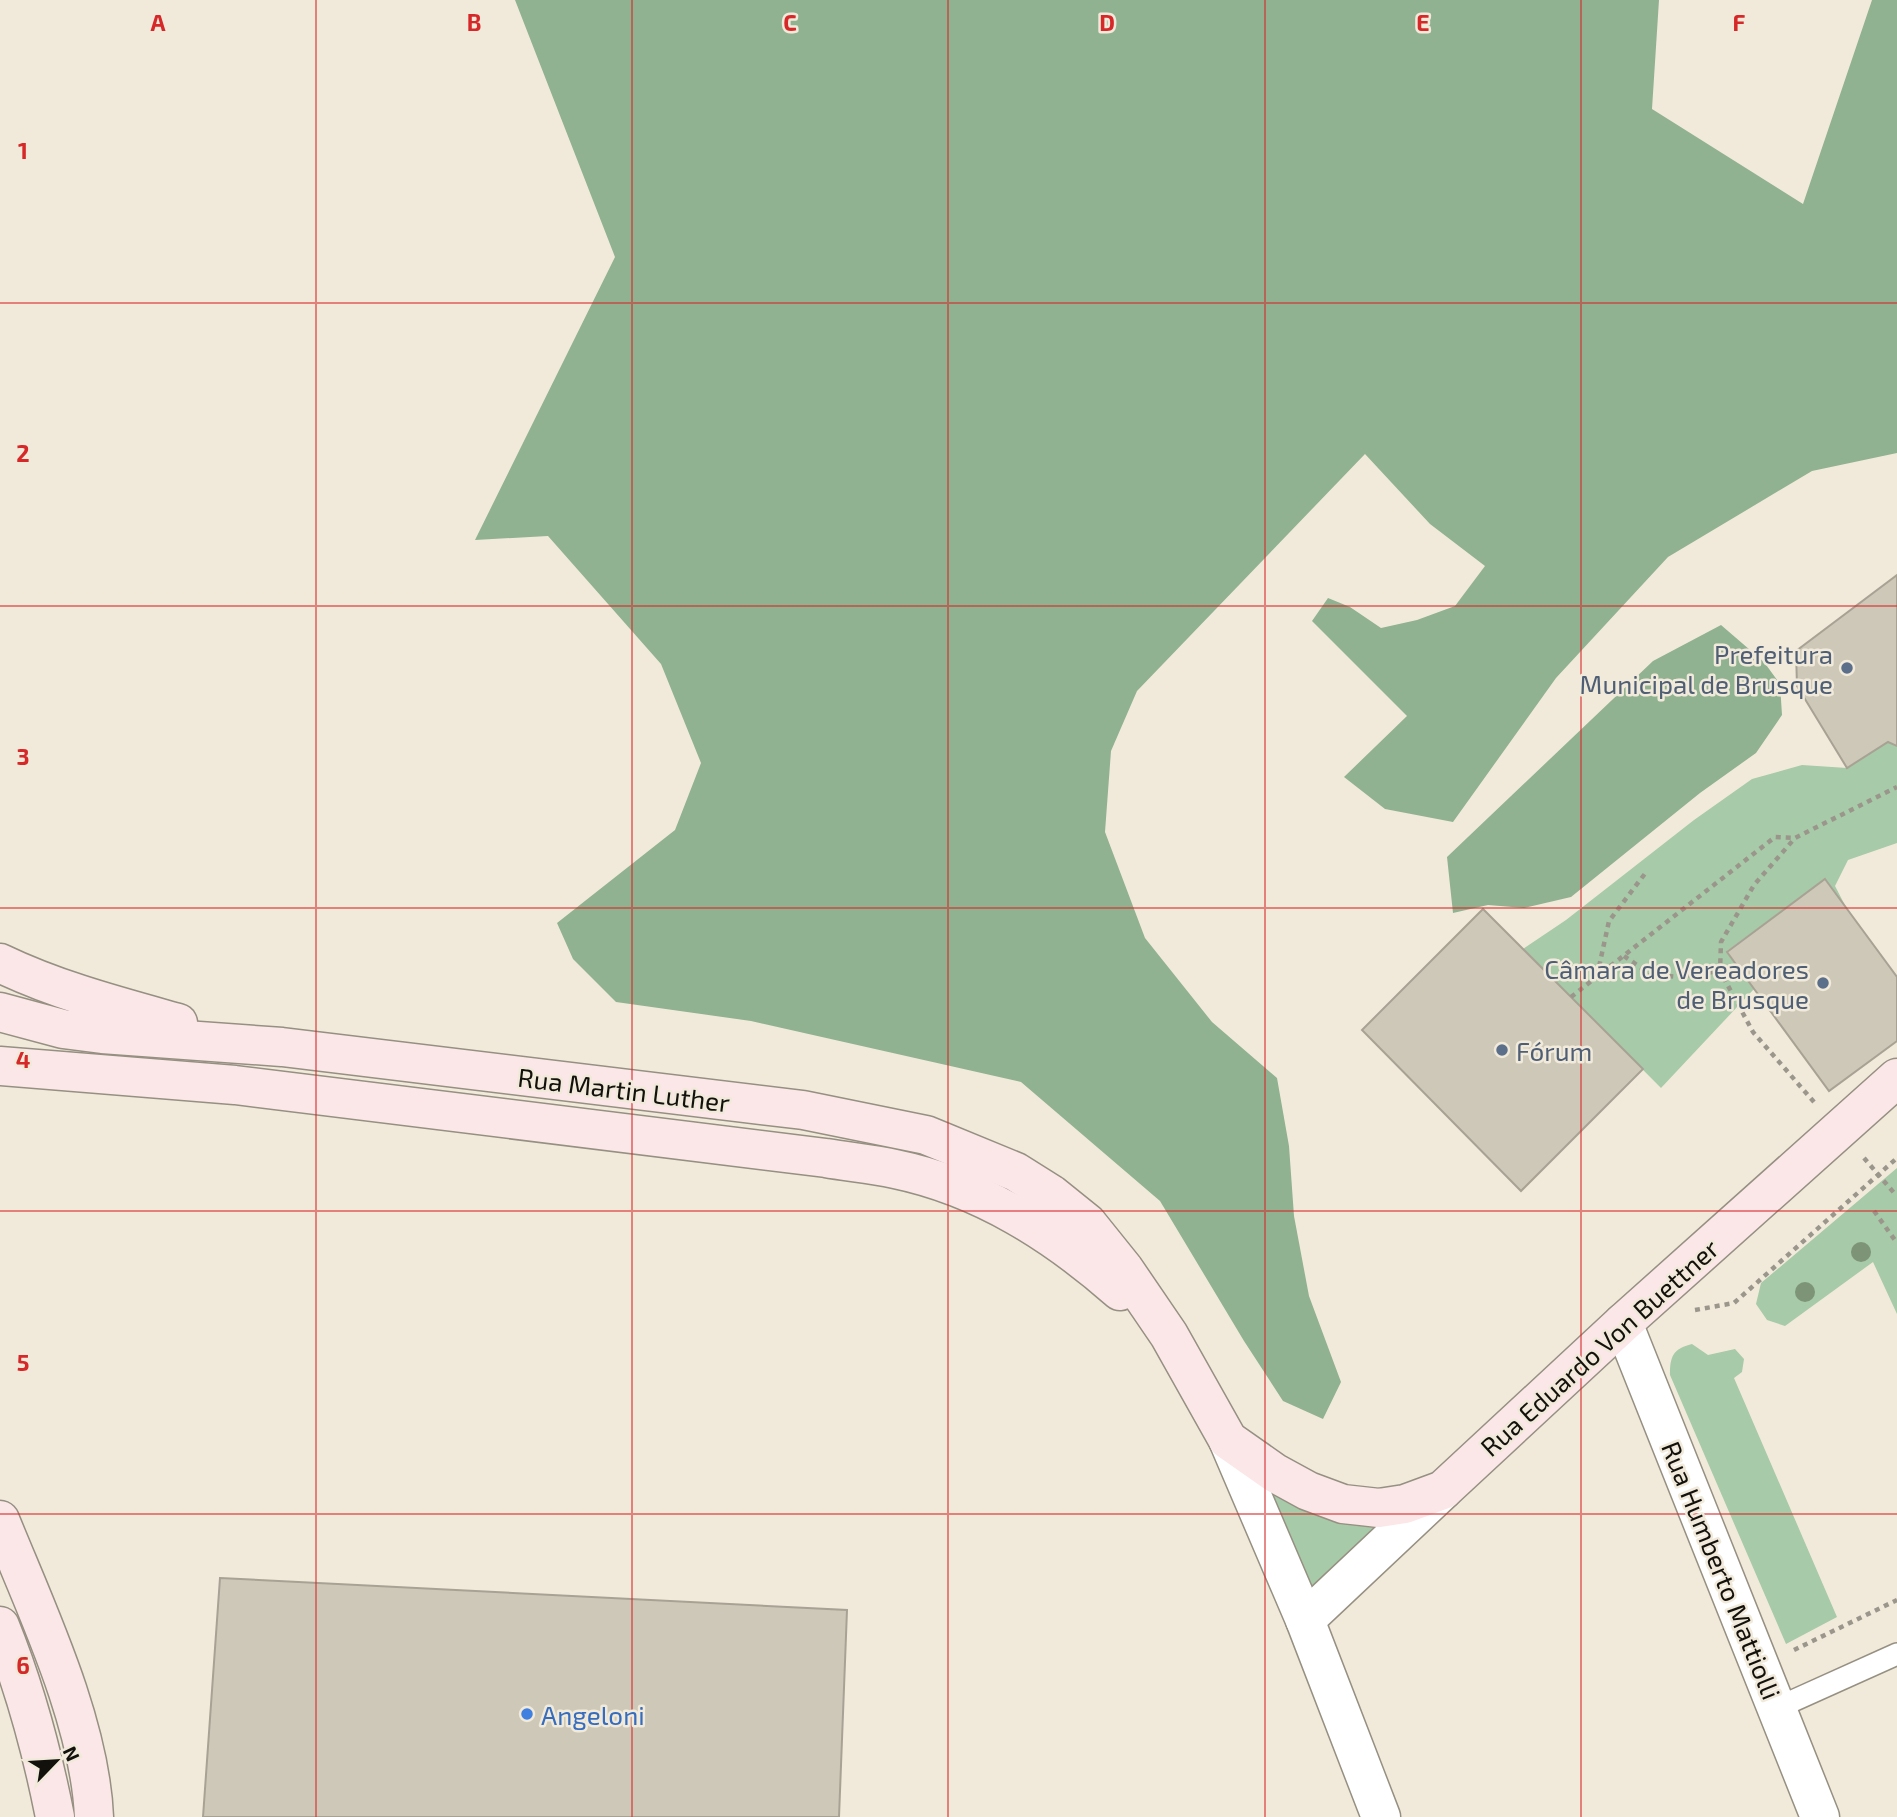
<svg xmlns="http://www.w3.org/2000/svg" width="1897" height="1817" viewBox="0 0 1897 1817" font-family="'Exo 2',sans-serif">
<rect width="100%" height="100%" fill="#f1eadb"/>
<g fill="#a7caa8">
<path d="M 1888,742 L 1897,746 L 1897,843 L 1848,860 L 1835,886 L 1848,911 L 1825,879 L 1727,951 L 1754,989 L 1661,1088 L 1523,949 L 1566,920 L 1694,820 L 1752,779 L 1802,765 L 1847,768 Z"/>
<path d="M 1897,1168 L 1897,1314 L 1873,1262 L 1785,1326 L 1767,1320 L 1756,1304 L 1761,1283 Z"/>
<path d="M 1692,1344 L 1708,1355 L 1735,1349 L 1744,1359 L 1742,1372 L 1734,1378 L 1837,1617 L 1786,1644 L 1670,1375 C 1670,1356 1673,1349 1692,1344 Z"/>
<path d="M 1265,1490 L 1307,1512 L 1377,1527 L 1309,1594 Z"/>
</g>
<g fill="#90b291">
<path d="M 515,0 L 1659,0 L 1652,109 L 1803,204 L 1872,0 L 1897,0 L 1897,453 L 1812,471 L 1668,557 L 1556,678 L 1453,822 L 1385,809 L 1344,777 L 1407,716 L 1312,621 L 1328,598 L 1350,607 L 1381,628 L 1417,620 L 1455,606 L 1485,566 L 1430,524 L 1365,454 L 1137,691 L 1111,751 L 1105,832 L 1145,938 L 1212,1022 L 1277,1078 L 1289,1146 L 1294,1216 L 1309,1296 L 1341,1382 L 1323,1419 L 1283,1401 L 1244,1341 L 1160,1201 L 1021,1082 L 751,1021 L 616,1002 L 573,959 L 557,923 L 675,830 L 701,763 L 661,664 L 548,536 L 475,540 L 615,257 Z"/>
<path d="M 1721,625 L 1764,662 L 1780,684 L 1782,715 L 1756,753 L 1700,793 L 1571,897 L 1524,908 L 1488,905 L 1453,913 L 1447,857 L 1653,661 Z"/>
</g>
<g fill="#cec8b9" stroke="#a8a294" stroke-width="2">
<path d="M 1897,575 L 1897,746 L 1888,742 L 1847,768 L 1797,686 L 1796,651 Z"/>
<path d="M 1825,879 L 1897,977 L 1897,1041 L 1829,1091 L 1727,952 Z"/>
<path d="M 1483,909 L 1643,1069 L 1521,1191 L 1362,1030 Z"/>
<path d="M 220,1578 L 847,1610 L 839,1817 L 203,1817 Z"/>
</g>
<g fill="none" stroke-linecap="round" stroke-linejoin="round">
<g stroke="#969082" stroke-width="24">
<path id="service" d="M 1777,1708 L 1897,1654"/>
</g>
<g stroke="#969082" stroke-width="41">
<path id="minor" d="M 1623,1323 L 1820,1817"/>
</g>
<g stroke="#969082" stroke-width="41">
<g id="tertiary">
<path d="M 1228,1440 L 1305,1620 L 1381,1817"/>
<path d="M 1305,1620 L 1443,1490"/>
</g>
</g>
<g stroke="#969082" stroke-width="41">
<g id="secondary">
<path d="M 0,963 C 56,990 117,1006 178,1023"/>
<path d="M 0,1012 L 63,1029 L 102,1034 L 282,1047 L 803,1110 L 926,1135 L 1016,1172 L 1051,1194 L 1087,1223 L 1124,1269 L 1169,1335 L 1228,1440 L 1275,1473 L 1308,1491 L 1343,1504 L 1379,1508 L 1405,1504 L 1443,1490 L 1623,1323 L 1897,1078"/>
<path d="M 0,1066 L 235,1085 L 826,1158 C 849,1162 873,1164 895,1169 C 982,1187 1055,1234 1120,1291"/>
<path d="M 0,1520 C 36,1609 90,1721 94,1817"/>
<path d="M 0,1626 C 25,1688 42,1751 55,1817"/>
</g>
</g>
<g stroke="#9b968b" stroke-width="4.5" stroke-dasharray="5 5" stroke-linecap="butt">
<path d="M 1624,956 L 1650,974 L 1677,977 L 1720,971"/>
<path d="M 1597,976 L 1609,921 L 1647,871"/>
<path d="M 1571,997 L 1775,837 L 1795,838"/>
<path d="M 1814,1102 L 1753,1032 L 1720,971 L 1721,942 L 1754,885 L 1795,838 L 1897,787"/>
<path d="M 1864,1158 L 1895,1194"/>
<path d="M 1874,1211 L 1897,1243"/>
<path d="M 1695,1310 L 1734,1303 L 1897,1158"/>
<path d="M 1794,1650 L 1897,1600"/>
</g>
<use href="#service" stroke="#fff" stroke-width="21"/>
<use href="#minor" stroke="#fff" stroke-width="38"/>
<use href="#tertiary" stroke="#fff" stroke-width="38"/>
<use href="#secondary" stroke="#fce7e8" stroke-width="38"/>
</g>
<g fill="#7d9576">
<circle cx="1861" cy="1252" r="10"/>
<circle cx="1805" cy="1292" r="10"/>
</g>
<path fill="none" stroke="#d62828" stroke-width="2" stroke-opacity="0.55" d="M 316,0 L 316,1817M 632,0 L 632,1817M 948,0 L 948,1817M 1265,0 L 1265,1817M 1581,0 L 1581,1817M 0,303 L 1897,303M 0,606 L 1897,606M 0,908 L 1897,908M 0,1211 L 1897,1211M 0,1514 L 1897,1514"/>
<g fill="#5c6f8a" stroke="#f1eadb" stroke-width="2.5">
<circle cx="1847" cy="668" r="7"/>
<circle cx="1823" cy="983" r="7"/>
<circle cx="1502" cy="1050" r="7"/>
</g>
<circle fill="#3f7fe0" stroke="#f1eadb" stroke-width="2.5" cx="527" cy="1714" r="7"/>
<g text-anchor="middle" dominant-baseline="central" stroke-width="5" stroke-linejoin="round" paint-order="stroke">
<g font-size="26" fill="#4e5e75" stroke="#f1eadb" text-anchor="end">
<text x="1833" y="653">Prefeitura<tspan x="1833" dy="30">Municipal de Brusque</tspan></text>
<text x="1809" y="968">Câmara de Vereadores<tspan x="1809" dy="30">de Brusque</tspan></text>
<text x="1516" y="1050" text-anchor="start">Fórum</text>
</g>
<g font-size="26" fill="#13110c" stroke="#f1eadb">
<text transform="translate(624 1089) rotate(7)">Rua Martin Luther</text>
<text transform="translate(1599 1347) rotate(-42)">Rua Eduardo Von Buettner</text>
<text transform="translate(1722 1570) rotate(68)">Rua Humberto Mattiolli</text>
</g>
<g font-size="26" fill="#366cbe" stroke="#f1eadb" text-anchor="start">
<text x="541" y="1714">Angeloni</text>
</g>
</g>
<g font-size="23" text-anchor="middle" font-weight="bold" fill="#d62828" stroke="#f1eadb" stroke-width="5" stroke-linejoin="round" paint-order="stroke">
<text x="158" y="31">A</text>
<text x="474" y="31">B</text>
<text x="790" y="31">C</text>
<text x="1107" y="31">D</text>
<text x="1423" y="31">E</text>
<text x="1739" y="31">F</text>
<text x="23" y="159">1</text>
<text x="23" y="462">2</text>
<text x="23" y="765">3</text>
<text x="23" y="1068">4</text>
<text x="23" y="1371">5</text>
<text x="23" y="1674">6</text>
</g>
<g transform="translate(56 1761) rotate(65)" stroke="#f1eadb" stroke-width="5" paint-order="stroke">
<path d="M0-5L12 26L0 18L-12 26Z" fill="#13110c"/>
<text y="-10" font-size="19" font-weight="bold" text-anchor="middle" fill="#13110c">N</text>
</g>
</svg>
